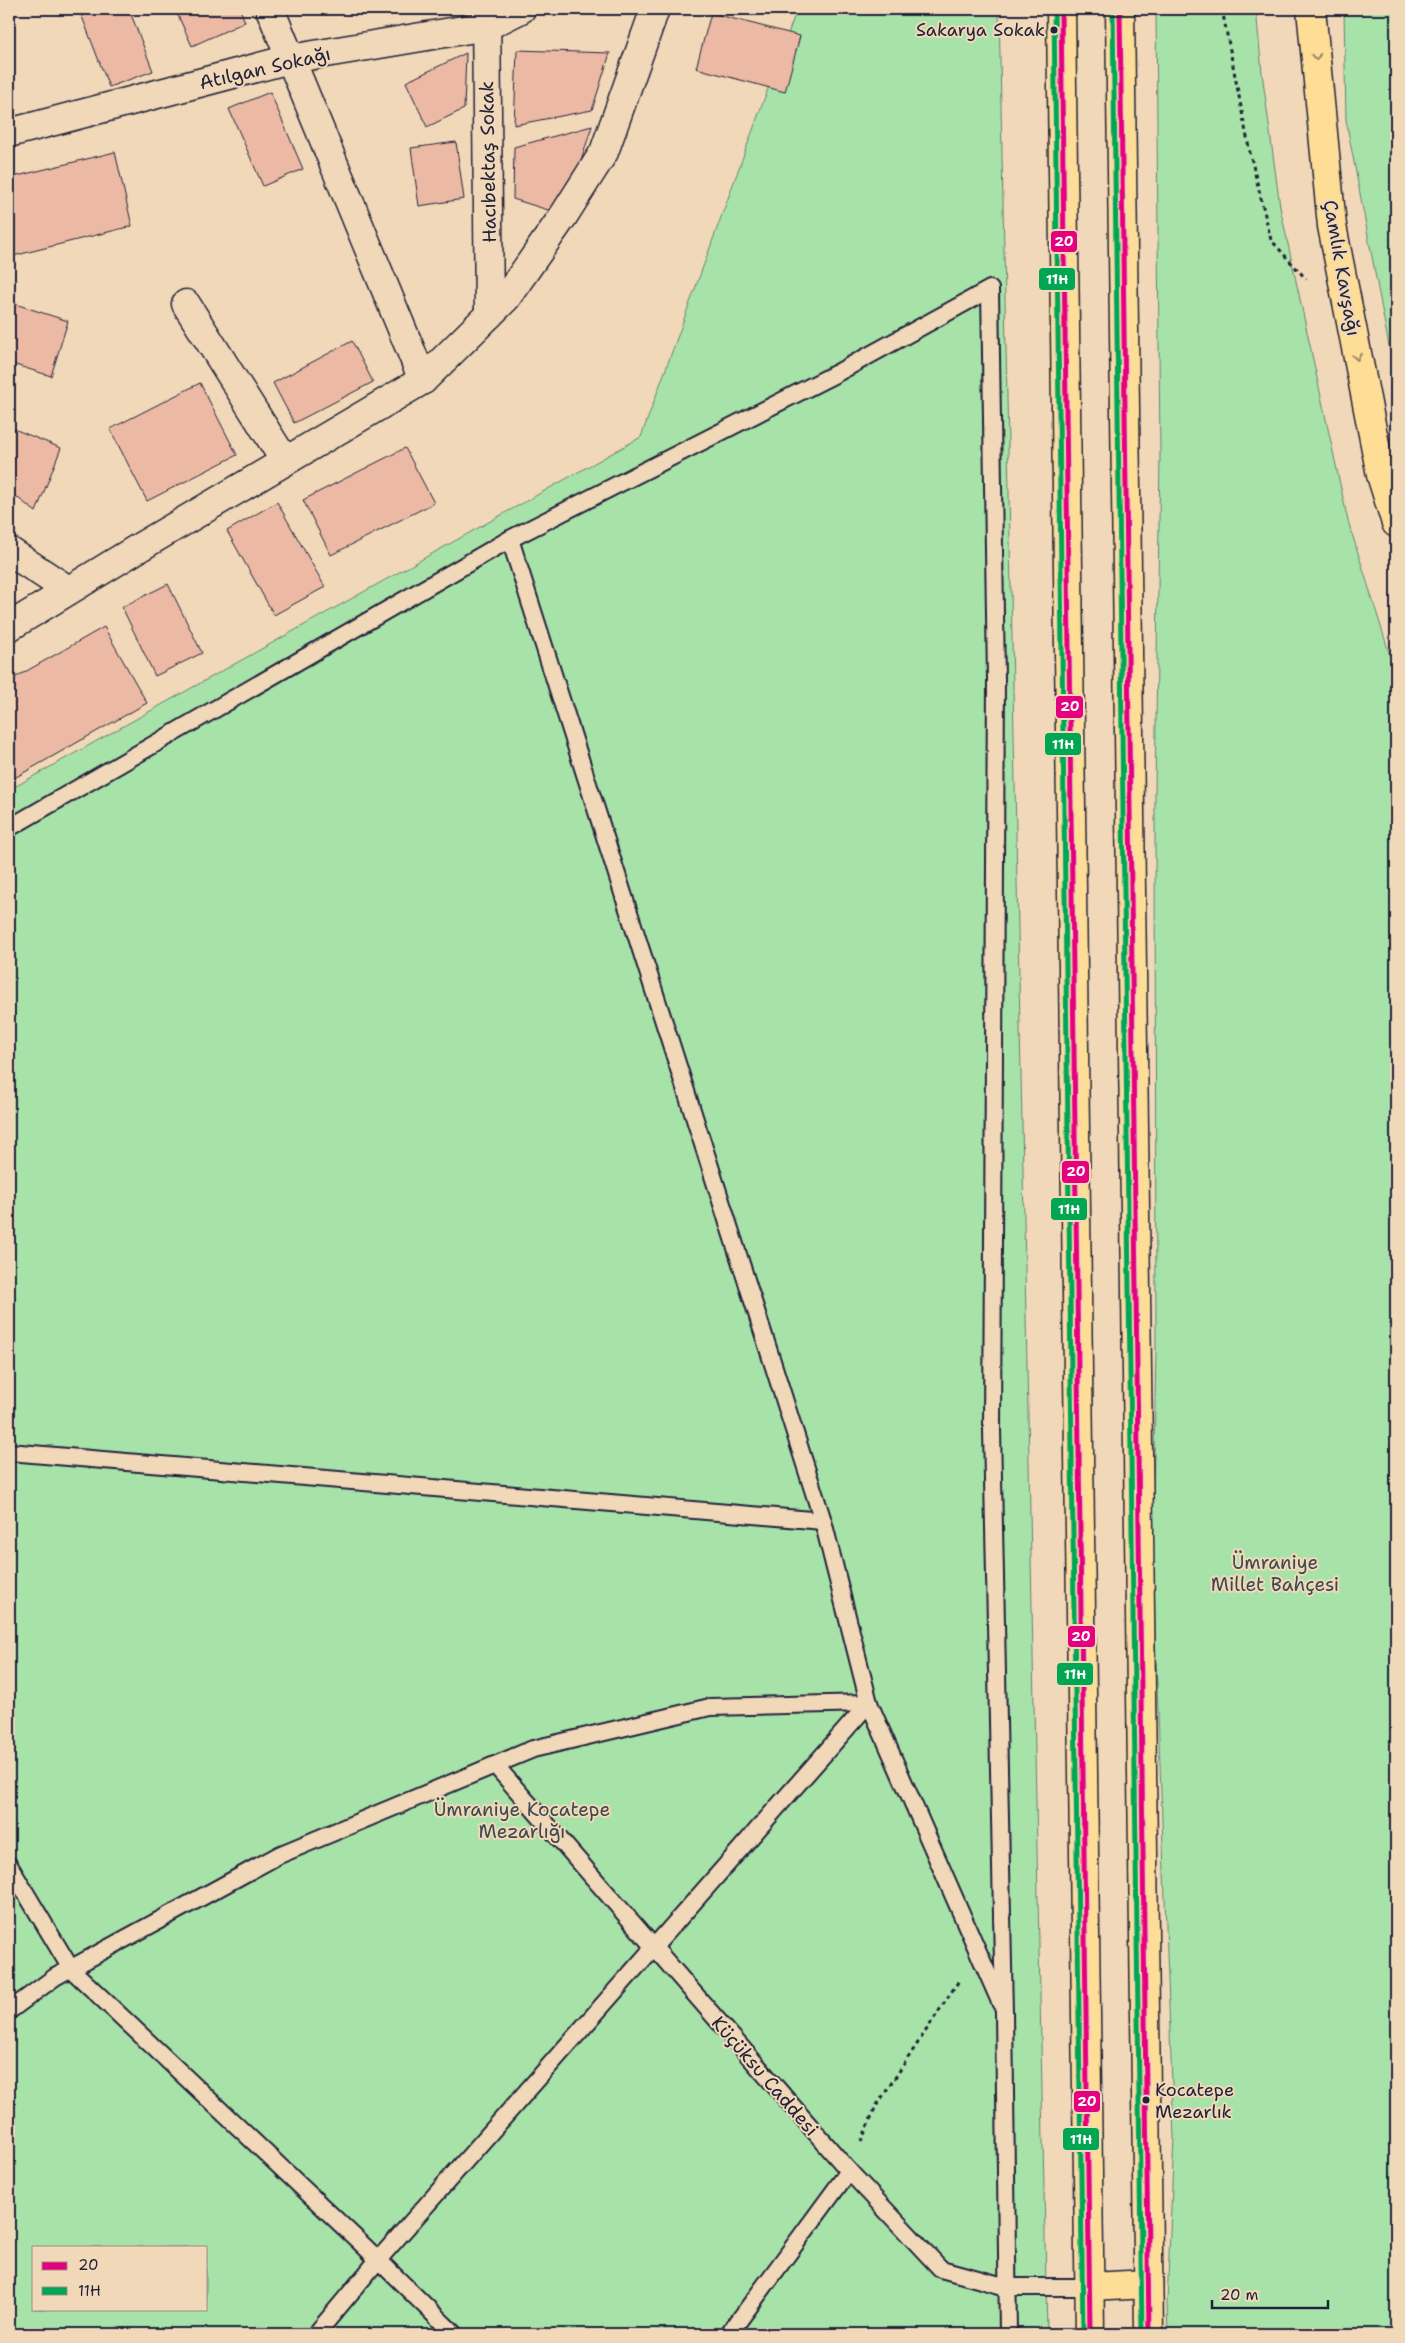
<svg xmlns="http://www.w3.org/2000/svg" width="1405" height="2343" viewBox="0 0 1405 2343" font-family="'Shantell Sans',sans-serif">
<rect width="100%" height="100%" fill="#f0d8b8"/>
<filter id="ink" filterUnits="userSpaceOnUse"><feTurbulence type="fractalNoise" baseFrequency=".02" numOctaves="2"/><feDisplacementMap in="SourceGraphic" scale="10" xChannelSelector="R" yChannelSelector="G"/><feConvolveMatrix kernelMatrix="1 2 1 2 8 2 1 2 1" color-interpolation-filters="sRGB"/></filter>
<g filter="url(#ink)">
<g fill="#a7e3a9" stroke="#648272" fill-rule="evenodd">
<path d="M 797,9 L 999,9 L 1047,2334 L 9,2334 L 9,790 L 641,437 ZM 34,2247 L 206,2247 L 206,2309 L 34,2309 Z"/>
<path d="M 1156,9 L 1256,9 L 1262,73 L 1280,207 L 1348,521 L 1396,675 L 1396,2334 L 1168,2334 L 1167,2303 L 1174,2138 L 1152,1552 L 1156,1351 L 1155,794 L 1160,455 Z"/>
<path d="M 1344,9 L 1396,9 L 1396,383 L 1346,120 Z"/>
</g>
<g fill="#ecb9a5" stroke="#22223b">
<path d="M 95,9 L 129,9 L 153,71 L 109,87 L 81,14 Z"/>
<path d="M 175,9 L 240,9 L 245,22 L 192,46 Z"/>
<path d="M 711,13 L 800,36 L 785,92 L 696,68 Z"/>
<path d="M 517,50 L 610,53 L 592,110 L 514,125 Z"/>
<path d="M 466,53 L 464,109 L 427,127 L 406,82 Z"/>
<path d="M 270,92 L 303,169 L 263,186 L 229,109 Z"/>
<path d="M 592,126 L 564,215 L 513,199 L 514,147 Z"/>
<path d="M 456,142 L 464,199 L 419,206 L 411,148 Z"/>
<path d="M 115,152 L 132,226 L 9,257 L 9,178 Z"/>
<path d="M 9,302 L 68,321 L 51,376 L 9,363 Z"/>
<path d="M 352,341 L 373,382 L 294,423 L 273,383 Z"/>
<path d="M 200,383 L 237,455 L 147,501 L 110,429 Z"/>
<path d="M 14,429 L 61,448 L 36,512 L 9,491 L 9,437 Z"/>
<path d="M 405,448 L 434,503 L 331,555 L 303,500 Z"/>
<path d="M 277,502 L 325,587 L 274,615 L 227,531 Z"/>
<path d="M 168,584 L 202,653 L 155,676 L 122,607 Z"/>
<path d="M 104,627 L 147,703 L 9,781 L 9,681 Z"/>
</g>
<g fill="none" stroke-linecap="round" stroke-linejoin="round">
<g stroke="#22223b" stroke-width="20">
<g id="lane">
<path d="M 9,828 L 510,539 L 837,373 L 990,289 L 996,679 L 992,1430 L 1004,2012 L 1008,2334"/>
<path d="M 9,1452 L 823,1521 L 510,539"/>
<path d="M 495,1765 L 849,2171 L 941,2269 L 1007,2287 L 1090,2287"/>
<path d="M 9,1865 L 71,1969 L 365,2247 L 454,2334"/>
<path d="M 9,2011 L 55,1977 L 279,1855 L 533,1749 L 710,1707 L 869,1703 L 1001,2004"/>
<path d="M 316,2334 L 378,2260 L 869,1703 L 823,1521"/>
<path d="M 729,2334 L 849,2171"/>
</g>
</g>
<g stroke="#22223b" stroke-width="31">
<g id="street">
<path d="M 270,9 L 423,380"/>
<path d="M 486,9 L 489,315"/>
<path d="M 9,133 L 290,59 L 487,26 L 521,9"/>
<path d="M 186,304 L 285,461"/>
<path d="M 9,551 L 68,590"/>
<path d="M 9,627 L 140,547 L 423,380 L 506,298 L 564,215 L 604,152 L 655,9"/>
</g>
</g>
<g stroke="#22223b" stroke-width="31">
<g id="primary">
<path d="M 1061,9 L 1090,2334"/>
<path d="M 1120,9 L 1149,2334"/>
<path d="M 1090,2287 L 1148,2284"/>
</g>
</g>
<g stroke="#22223b" stroke-width="31">
<path id="highway" d="M 1311,9 L 1332,226 L 1381,475 L 1396,523"/>
</g>
<g stroke="#22223b" stroke-width="3" stroke-dasharray="4 4" stroke-linecap="butt">
<path d="M 1222,9 L 1250,153 L 1271,240 L 1306,279"/>
<path d="M 861,2142 L 875,2108 L 960,1979"/>
</g>
<use href="#lane" stroke="#f0d8b8" stroke-width="16"/>
<use href="#street" stroke="#f0d8b8" stroke-width="28"/>
<use href="#primary" stroke="#fedd96" stroke-width="28"/>
<use href="#highway" stroke="#fedd96" stroke-width="28"/>
<g stroke="#f0d8b8" stroke-width="9">
<g id="bus-1">
<path d="M 1061,9 L 1090,2334"/>
<path d="M 1120,9 L 1149,2334"/>
</g>
</g>
<g stroke="#f0d8b8" stroke-width="9">
<g id="bus-2">
<path d="M 1054,9 L 1083,2334"/>
<path d="M 1113,9 L 1142,2334"/>
</g>
</g>
<use href="#bus-1" stroke="#e5007d" stroke-width="5"/>
<use href="#bus-2" stroke="#00a651" stroke-width="5"/>
</g>
<defs><path id="oneway-chevron" d="M-2-3.5L2.5 0L-2 3.5" fill="none" stroke-width="1.6" stroke-linecap="round" stroke-linejoin="round" transform="scale(1.25)"/></defs>
<g stroke="#908068">
<use href="#oneway-chevron" transform="translate(1316 57) rotate(85)"/>
<use href="#oneway-chevron" transform="translate(1357 357) rotate(79)"/>
</g>
</g>
<g fill="#22223b" stroke="#f0d8b8" stroke-width="2">
<circle cx="1054" cy="30" r="4.5"/>
<circle cx="1146" cy="2100" r="4.5"/>
</g>
<g text-anchor="middle" dominant-baseline="central" stroke-width="4" stroke-linejoin="round" paint-order="stroke">
<g font-size="18" fill="#22223b" stroke="#f0d8b8" text-anchor="end">
<text x="1045" y="30">Sakarya Sokak</text>
<text x="1155" y="2090" text-anchor="start">Kocatepe<tspan x="1155" dy="22">Mezarlık</tspan></text>
</g>
<g font-size="19" fill="#22223b" stroke="#f0d8b8">
<text transform="translate(265 68) rotate(-13)">Atılgan Sokağı</text>
<text transform="translate(488 162) rotate(-91)">Hacıbektaş Sokak</text>
<text transform="translate(1342 268) rotate(80)">Çamlık Kavşağı</text>
<text transform="translate(765 2076) rotate(49)">Küçüksu Caddesi</text>
</g>
<g font-size="19" fill="#3d4951" stroke="#f0d8b8">
<text x="1275" y="1562">Ümraniye<tspan x="1275" dy="22">Millet Bahçesi</tspan></text>
<text x="522" y="1809">Ümraniye Kocatepe<tspan x="522" dy="22">Mezarlığı</tspan></text>
</g>
</g>
<g stroke="#f0d8b8" stroke-width="2">
<rect x="1050" y="230" width="28" height="23" rx="5" fill="#e5007d"/>
<rect x="1038" y="267" width="38" height="24" rx="5" fill="#00a651"/>
<rect x="1055" y="695" width="29" height="24" rx="5" fill="#e5007d"/>
<rect x="1044" y="732" width="38" height="24" rx="5" fill="#00a651"/>
<rect x="1061" y="1160" width="29" height="24" rx="5" fill="#e5007d"/>
<rect x="1050" y="1197" width="38" height="24" rx="5" fill="#00a651"/>
<rect x="1067" y="1625" width="29" height="23" rx="5" fill="#e5007d"/>
<rect x="1056" y="1662" width="38" height="24" rx="5" fill="#00a651"/>
<rect x="1073" y="2090" width="28" height="23" rx="5" fill="#e5007d"/>
<rect x="1062" y="2127" width="38" height="24" rx="5" fill="#00a651"/>
</g>
<g font-size="14" text-anchor="middle" font-weight="bold" fill="#fff">
<text x="1064" y="246">20</text>
<text x="1057" y="284">11H</text>
<text x="1070" y="711">20</text>
<text x="1063" y="749">11H</text>
<text x="1076" y="1176">20</text>
<text x="1069" y="1214">11H</text>
<text x="1081" y="1641">20</text>
<text x="1075" y="1679">11H</text>
<text x="1087" y="2106">20</text>
<text x="1081" y="2144">11H</text>
</g>
<rect width="1405" height="2343" fill="none" stroke="#f0d8b8" stroke-width="30"/>
<rect x="15" y="15" width="1375" height="2313" fill="none" stroke="#22223b" stroke-width="2" filter="url(#ink)"/>
<rect x="32" y="2246" width="175" height="65" fill="#f0d8b8" stroke="#9e8f86"/>
<rect x="42" y="2262" width="25" height="8" fill="#e5007d" stroke="#9e8f86"/>
<text x="78" y="2270" font-size="15" fill="#22223b">20</text>
<rect x="42" y="2287" width="25" height="8" fill="#00a651" stroke="#9e8f86"/>
<text x="78" y="2296" font-size="15" fill="#22223b">11H</text>
<path d="M1212 2300v8h116v-8" fill="none" stroke="#22223b" stroke-width="2.5"/>
<text x="1220" y="2300" font-size="15" fill="#22223b" stroke="#f0d8b8" stroke-width="4" paint-order="stroke">20 m</text>
</svg>
